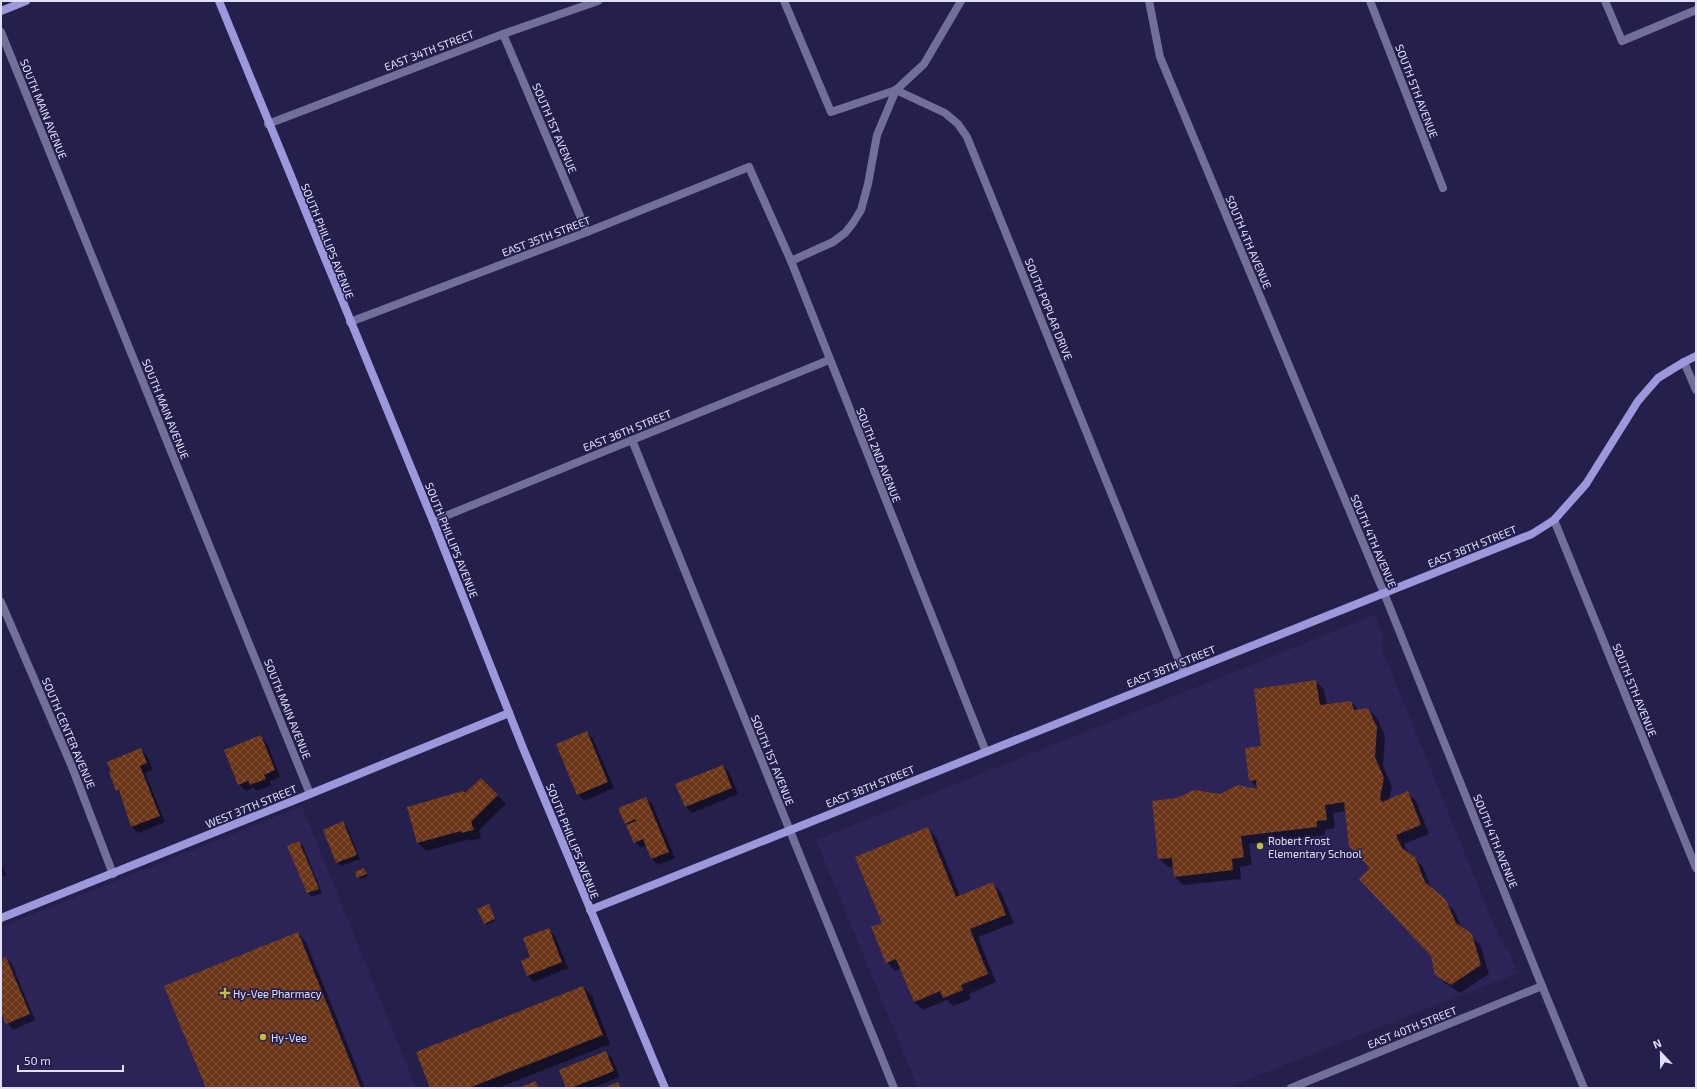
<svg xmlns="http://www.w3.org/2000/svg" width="1697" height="1089" viewBox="0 0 1697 1089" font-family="'Exo 2',sans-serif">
<defs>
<pattern id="building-cross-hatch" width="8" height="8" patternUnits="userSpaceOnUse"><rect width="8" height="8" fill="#6b3518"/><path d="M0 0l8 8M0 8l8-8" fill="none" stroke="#80523a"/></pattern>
</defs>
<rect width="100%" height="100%" fill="#251f4b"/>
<g fill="#2c2457">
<path d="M 1375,615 L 1384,638 L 1382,649 L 1498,935 L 1508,949 L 1518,973 L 1226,1088 L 918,1088 L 816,840 Z"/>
<path d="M 302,806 L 416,1088 L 1,1088 L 1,927 Z"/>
</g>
<g fill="#0007">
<path d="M 1316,681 L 1324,690 L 1327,705 L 1351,702 L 1359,710 L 1368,709 L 1377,718 L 1385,736 L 1383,766 L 1392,787 L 1389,800 L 1408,793 L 1416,801 L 1429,834 L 1404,844 L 1409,854 L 1423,867 L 1432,890 L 1454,910 L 1462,929 L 1480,944 L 1489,974 L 1460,993 L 1445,983 L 1436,974 L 1432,955 L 1371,868 L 1346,811 L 1333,813 L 1335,828 L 1325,830 L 1325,835 L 1249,844 L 1252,865 L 1240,867 L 1241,879 L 1183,885 L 1175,877 L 1174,867 L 1168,867 L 1159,859 L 1220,795 L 1260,790 L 1250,780 L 1263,747 Z"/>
<path d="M 587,732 L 593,739 L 614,788 L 584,801 L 578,794 Z"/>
<path d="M 260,737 L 267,743 L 280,777 L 270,781 L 271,785 L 257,791 L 253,787 L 246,791 L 239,784 Z"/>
<path d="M 141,749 L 147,756 L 153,770 L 145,773 L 165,822 L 138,833 L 132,827 L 121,794 L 117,790 Z"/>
<path d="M 723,766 L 729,772 L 738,794 L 692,813 L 686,807 L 677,784 Z"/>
<path d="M 481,779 L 506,804 L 479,830 L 481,838 L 471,841 L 469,839 L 426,851 L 418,843 Z"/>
<path d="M 646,798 L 652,804 L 675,858 L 658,865 L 652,859 L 646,846 L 641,848 L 635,842 L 626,823 Z"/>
<path d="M 343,823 L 347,827 L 360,859 L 341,866 L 337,862 Z"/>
<path d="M 928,829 L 936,837 L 960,896 L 992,884 L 1001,892 L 1014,923 L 978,937 L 996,982 L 969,994 L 971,999 L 953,1006 L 947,1000 L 923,1010 L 914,1002 L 901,968 L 895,971 L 887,962 L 883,923 Z"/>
<path d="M 299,842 L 303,846 L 322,893 L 312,897 L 308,893 L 289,846 Z"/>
<path d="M 1,863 L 6,875 L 1,877 Z"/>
<path d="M 364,869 L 368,876 L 360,879 L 358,877 Z"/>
<path d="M 489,905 L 496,920 L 486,925 L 485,923 Z"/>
<path d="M 548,929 L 555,936 L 568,968 L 534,982 L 527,975 L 532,958 Z"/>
<path d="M 298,933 L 306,942 L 365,1088 L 207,1088 Z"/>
<path d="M 6,958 L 12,964 L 35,1020 L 13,1030 L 7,1023 L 1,1010 L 1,960 Z"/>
<path d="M 583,987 L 592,996 L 610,1044 L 498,1088 L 431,1088 Z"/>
<path d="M 606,1052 L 612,1058 L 620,1077 L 592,1088 L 567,1088 Z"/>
</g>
<g fill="url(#building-cross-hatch)">
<path d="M 1316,680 L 1320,705 L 1351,701 L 1354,710 L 1368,708 L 1377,727 L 1375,757 L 1384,778 L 1380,798 L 1382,802 L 1408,791 L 1421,825 L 1396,835 L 1402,848 L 1415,857 L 1425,882 L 1446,900 L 1456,923 L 1472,934 L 1481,965 L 1451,985 L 1435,975 L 1431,956 L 1359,879 L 1370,868 L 1349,846 L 1344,802 L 1325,805 L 1327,820 L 1317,821 L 1317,827 L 1241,836 L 1244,857 L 1232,859 L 1233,870 L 1174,877 L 1172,858 L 1158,859 L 1152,801 L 1177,798 L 1194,790 L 1220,794 L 1238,785 L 1257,789 L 1256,780 L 1249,781 L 1245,748 L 1261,746 L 1254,689 Z"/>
<path d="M 587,731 L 608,782 L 577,795 L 556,744 Z"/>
<path d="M 261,735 L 275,770 L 264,775 L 266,779 L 250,785 L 248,781 L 238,785 L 224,750 Z"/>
<path d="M 141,748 L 147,763 L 140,766 L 160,816 L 131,827 L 119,790 L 116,791 L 109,772 L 111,771 L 107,762 Z"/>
<path d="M 723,765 L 732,788 L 685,807 L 675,784 Z"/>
<path d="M 481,778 L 498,795 L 471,822 L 474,830 L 461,833 L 461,831 L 417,843 L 407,807 L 463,791 L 465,793 Z"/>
<path d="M 646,797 L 669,852 L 651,859 L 643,839 L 634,843 L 626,825 L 636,821 L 636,819 L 625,824 L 618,808 Z"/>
<path d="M 343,821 L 357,855 L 336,863 L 323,830 Z"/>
<path d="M 928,827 L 956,897 L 993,882 L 1006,915 L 970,929 L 988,974 L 961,985 L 963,990 L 943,998 L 940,991 L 914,1002 L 896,959 L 886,963 L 871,927 L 882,923 L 855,857 Z"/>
<path d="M 299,841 L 319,889 L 307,893 L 287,846 Z"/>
<path d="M 364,868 L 367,874 L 357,878 L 355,872 Z"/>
<path d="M 489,904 L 495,919 L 484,924 L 477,909 Z"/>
<path d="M 549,928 L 562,962 L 527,976 L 521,961 L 530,957 L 523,938 Z"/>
<path d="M 298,932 L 361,1088 L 206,1088 L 164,986 Z"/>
<path d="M 6,957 L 30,1014 L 6,1024 L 1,1012 L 1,959 Z"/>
<path d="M 583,986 L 603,1035 L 469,1088 L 430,1088 L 416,1052 Z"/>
<path d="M 606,1051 L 614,1071 L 571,1088 L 566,1088 L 559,1070 Z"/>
<path d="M 536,1081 L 538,1088 L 518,1088 Z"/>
<path d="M 618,1082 L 621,1088 L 604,1088 Z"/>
</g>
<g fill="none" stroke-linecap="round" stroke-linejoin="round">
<g stroke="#726f9a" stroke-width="8">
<path d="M 784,1 L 831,112 L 896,90"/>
<path d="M 1149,1 L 1160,57 L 1384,593 L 1542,986 L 1584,1088"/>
<path d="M 1370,1 L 1443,188"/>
<path d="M 1605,1 L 1622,41 L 1696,10"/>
<path d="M 1,32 L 310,794"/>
<path d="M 503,34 L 587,232"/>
<path d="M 896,90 L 945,113 L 958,124 L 967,137 L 1184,673"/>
<path d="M 268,124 L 503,34 L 598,1"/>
<path d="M 791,261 L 833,242 L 845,233 L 853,223 L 861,210 L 868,184 L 877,135 L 896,90 L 924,64 L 961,1"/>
<path d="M 350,322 L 587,232 L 749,167 L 791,261 L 986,752"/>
<path d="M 1684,362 L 1696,390"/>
<path d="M 632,440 L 894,1088"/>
<path d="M 1554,520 L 1696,868"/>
<path d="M 433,521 L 829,360"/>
<path d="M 1,602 L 72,767 L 113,874"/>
<path d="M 1291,1088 L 1542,986"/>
</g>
<g stroke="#9c98dc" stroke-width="8">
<path d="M 219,1 L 433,521 L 523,748 L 665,1088"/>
<path d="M 1,11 L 26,1"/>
<path d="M 590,910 L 1532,534 L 1554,520 L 1586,484 L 1638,401 L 1658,378 L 1684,362 L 1696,356"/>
<path d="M 1,918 L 310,794 L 509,713"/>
</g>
</g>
<g fill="#c3bd3e" stroke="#251f4b" stroke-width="1.5">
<circle cx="1260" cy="846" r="4"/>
<path d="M223 987h4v4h4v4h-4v4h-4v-4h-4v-4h4z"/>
<circle cx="263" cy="1037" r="4"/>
</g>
<g text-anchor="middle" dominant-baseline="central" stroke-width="3.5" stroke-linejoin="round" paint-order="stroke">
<g font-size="11" fill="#e0e0fc" stroke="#251f4b">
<text transform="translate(429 50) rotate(-21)">EAST 34TH STREET</text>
<text transform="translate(1417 91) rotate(69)">SOUTH 5TH AVENUE</text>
<text transform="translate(44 109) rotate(68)">SOUTH MAIN AVENUE</text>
<text transform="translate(555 128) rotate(67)">SOUTH 1ST AVENUE</text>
<text transform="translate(546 236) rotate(-21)">EAST 35TH STREET</text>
<text transform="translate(328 241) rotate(68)">SOUTH PHILLIPS AVENUE</text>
<text transform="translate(1249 242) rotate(67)">SOUTH 4TH AVENUE</text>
<text transform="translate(1049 309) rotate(68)">SOUTH POPLAR DRIVE</text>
<text transform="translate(166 409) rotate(68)">SOUTH MAIN AVENUE</text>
<text transform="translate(627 430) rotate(-22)">EAST 36TH STREET</text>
<text transform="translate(879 455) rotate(68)">SOUTH 2ND AVENUE</text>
<text transform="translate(452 540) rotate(68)">SOUTH PHILLIPS AVENUE</text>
<text transform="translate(1374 541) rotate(67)">SOUTH 4TH AVENUE</text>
<text transform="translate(1472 546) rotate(-22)">EAST 38TH STREET</text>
<text transform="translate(1171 666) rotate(-22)">EAST 38TH STREET</text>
<text transform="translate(1635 690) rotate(68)">SOUTH 5TH AVENUE</text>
<text transform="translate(288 709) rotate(68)">SOUTH MAIN AVENUE</text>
<text transform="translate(69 733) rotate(67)">SOUTH CENTER AVENUE</text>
<text transform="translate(773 760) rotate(68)">SOUTH 1ST AVENUE</text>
<text transform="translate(870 786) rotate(-22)">EAST 38TH STREET</text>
<text transform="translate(251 806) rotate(-22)">WEST 37TH STREET</text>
<text transform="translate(573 841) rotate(68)">SOUTH PHILLIPS AVENUE</text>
<text transform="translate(1496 841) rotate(68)">SOUTH 4TH AVENUE</text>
<text transform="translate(1412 1027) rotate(-22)">EAST 40TH STREET</text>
</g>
<g font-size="11" fill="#e0e0fc" stroke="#251f4b" text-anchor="start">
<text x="1268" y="840">Robert Frost<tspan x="1268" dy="13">Elementary School</tspan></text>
<text x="233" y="993">Hy-Vee Pharmacy</text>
<text x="271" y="1037">Hy-Vee</text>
</g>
</g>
<rect width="1697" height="1089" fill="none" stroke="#e0e0fc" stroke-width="4"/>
<g transform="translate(1661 1053) rotate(338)" stroke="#251f4b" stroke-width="3" paint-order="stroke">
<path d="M0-3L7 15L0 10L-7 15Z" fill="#e0e0fc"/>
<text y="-6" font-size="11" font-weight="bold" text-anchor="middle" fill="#e0e0fc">N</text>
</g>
<path d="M18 1065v6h105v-6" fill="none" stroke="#e0e0fc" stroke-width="2"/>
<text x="24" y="1065" font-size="12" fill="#e0e0fc" stroke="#251f4b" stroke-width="3" paint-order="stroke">50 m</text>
</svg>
